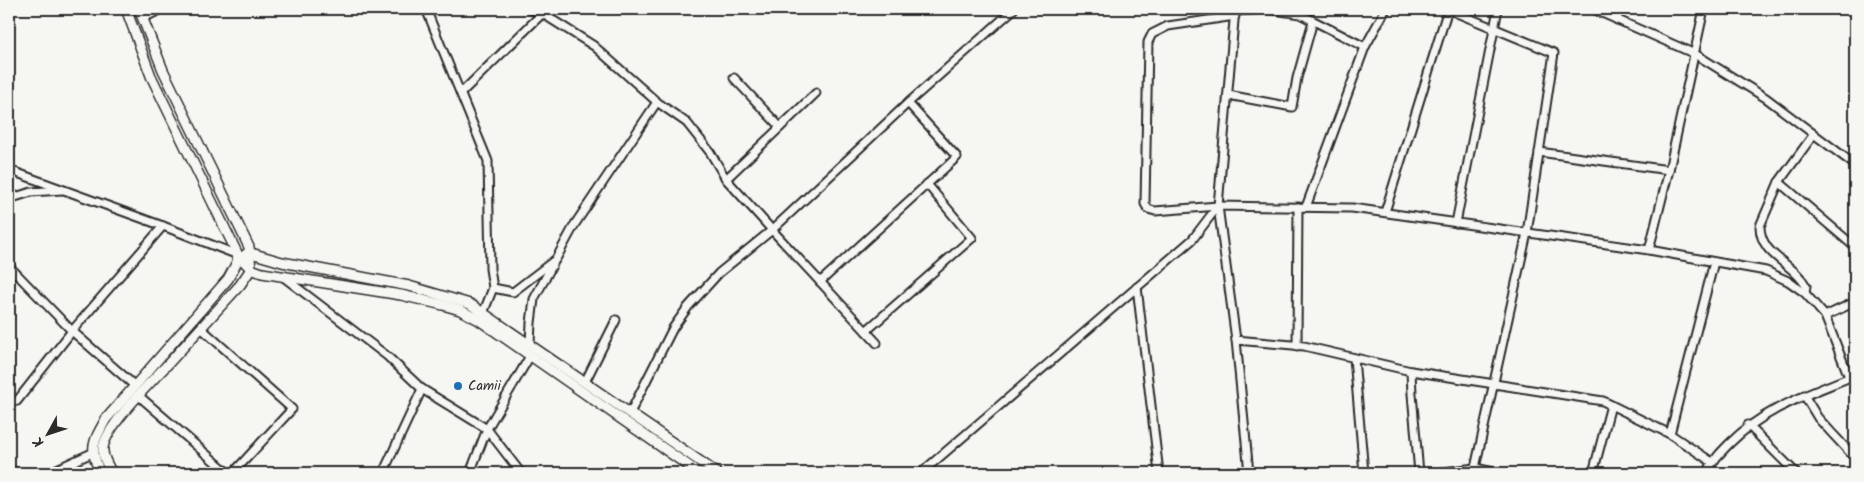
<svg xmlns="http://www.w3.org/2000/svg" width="1864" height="482" viewBox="0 0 1864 482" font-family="Kalam,sans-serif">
<rect width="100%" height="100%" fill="#f6f6f2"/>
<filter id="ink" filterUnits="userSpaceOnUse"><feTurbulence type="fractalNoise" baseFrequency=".02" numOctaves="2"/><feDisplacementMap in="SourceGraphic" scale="10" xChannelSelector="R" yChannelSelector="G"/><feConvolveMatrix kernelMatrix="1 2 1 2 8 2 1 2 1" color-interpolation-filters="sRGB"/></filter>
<g filter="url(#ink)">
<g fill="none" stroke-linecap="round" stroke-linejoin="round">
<g stroke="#2b2b2b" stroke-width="11">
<g id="minor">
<path d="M 426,9 L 488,161 L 490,269 L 493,288 L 484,311"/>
<path d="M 529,9 L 543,14 L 594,46 L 657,102 L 687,123 L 710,152 L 726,179 L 772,230 L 877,343"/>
<path d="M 1447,9 L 1554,53 L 1527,233 L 1475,468"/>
<path d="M 1593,9 L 1695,54 L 1766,98 L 1855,165"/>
<path d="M 1235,11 L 1268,9 L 1300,14 L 1365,47"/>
<path d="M 1235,16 L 1168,26 L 1152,34 L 1148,42 L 1145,204 L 1148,209 L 1155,211 L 1218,206 L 1352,208 L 1649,250 L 1766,271 L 1788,281 L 1805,293 L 1825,316 L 1849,377"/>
<path d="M 143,18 L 162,9"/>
<path d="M 1617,20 L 1619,9"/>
<path d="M 734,78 L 780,127"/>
<path d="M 461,93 L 547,9"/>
<path d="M 1228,95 L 1292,107 L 1297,78 L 1313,21"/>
<path d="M 1539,152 L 1669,170"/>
<path d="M 9,170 L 163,226 L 238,255"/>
<path d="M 726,179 L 816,93"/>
<path d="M 1779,182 L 1855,247"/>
<path d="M 9,199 L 31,192 L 62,190"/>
<path d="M 1218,206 L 1236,340 L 1249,473"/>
<path d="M 1306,207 L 1365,47 L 1386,9"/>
<path d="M 1385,212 L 1448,9"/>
<path d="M 1456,223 L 1498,9"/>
<path d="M 1649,250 L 1669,170 L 1704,9"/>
<path d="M 9,266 L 72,331 L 135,386"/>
<path d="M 282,276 L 387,356 L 422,389 L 487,429 L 521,473"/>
<path d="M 820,282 L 957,157 L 908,103"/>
<path d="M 1137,287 L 1159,473"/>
<path d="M 493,288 L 513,292 L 556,259 L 575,224 L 657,102"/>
<path d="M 1805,293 L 1806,286 C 1794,263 1760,256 1760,226 L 1779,182 L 1814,134"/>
<path d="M 1825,316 L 1855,302"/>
<path d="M 201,328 L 292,409 L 233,473"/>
<path d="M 866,331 L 972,238 L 927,184"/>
<path d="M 1236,340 L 1304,346 L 1411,371 L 1603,401 L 1611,405 L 1593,473"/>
<path d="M 530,343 L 531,323 L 534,299 L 554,262"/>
<path d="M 1297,346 L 1298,207"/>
<path d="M 1354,358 L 1364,473"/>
<path d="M 1411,371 L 1412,394 L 1419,473"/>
<path d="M 585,382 L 616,320"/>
<path d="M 1804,395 L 1818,418 L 1855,458"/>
<path d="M 139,396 L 228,473"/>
<path d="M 17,401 L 72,331 L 163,226"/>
<path d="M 1611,405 L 1670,434 L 1712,462"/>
<path d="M 630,413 L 673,328 L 688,307 L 719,273 L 772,230 L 908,103 L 1014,9"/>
<path d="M 1748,425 L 1796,473"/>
<path d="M 1670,434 L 1714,262"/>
<path d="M 9,471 L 21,473"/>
<path d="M 48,473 L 92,453"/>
<path d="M 383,473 L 422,389"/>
<path d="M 470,473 L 487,429 L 530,356"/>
<path d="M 921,473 L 1192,240 L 1218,206 L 1235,9"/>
<path d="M 1435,473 L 1475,468 L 1499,473"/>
<path d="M 1707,473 C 1712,461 1721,452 1730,443 C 1768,406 1808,395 1855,375"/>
</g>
</g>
<g stroke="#2b2b2b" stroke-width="12">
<g id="tertiary">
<path d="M 246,254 L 251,253 L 282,262 L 409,286 L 470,304 L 717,473"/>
<path d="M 238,255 L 251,269 L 262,273 L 401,295 L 443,305 L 460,310 L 479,320 L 699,473"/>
<path d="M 100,473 C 89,448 93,442 106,419 L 228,279 L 237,262 L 238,255 L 151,76 L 126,9"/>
<path d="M 112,473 C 108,466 102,457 103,448 C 106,426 152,381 168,364 C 192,338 216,311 240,285 L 251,269 L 249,247 L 163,70 L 139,9"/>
</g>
</g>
<use href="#minor" stroke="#f6f6f2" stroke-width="7"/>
<use href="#tertiary" stroke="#f6f6f2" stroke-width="9"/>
</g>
</g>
<circle fill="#1f6fb2" stroke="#f6f6f2" stroke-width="2" cx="458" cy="386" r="5"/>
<g text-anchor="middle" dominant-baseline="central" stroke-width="4" stroke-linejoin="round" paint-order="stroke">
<g font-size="14" fill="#2b2b2b" stroke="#f6f6f2" text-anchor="start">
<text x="468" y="386">Camii</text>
</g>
</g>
<rect width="1864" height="482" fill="none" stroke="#f6f6f2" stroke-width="30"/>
<rect x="15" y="15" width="1834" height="452" fill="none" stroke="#2b2b2b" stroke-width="2" filter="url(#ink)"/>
<g transform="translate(48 434) rotate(230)" stroke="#f6f6f2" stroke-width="4" paint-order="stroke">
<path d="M0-4L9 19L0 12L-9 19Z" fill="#2b2b2b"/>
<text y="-8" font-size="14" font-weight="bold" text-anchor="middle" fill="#2b2b2b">K</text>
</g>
</svg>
